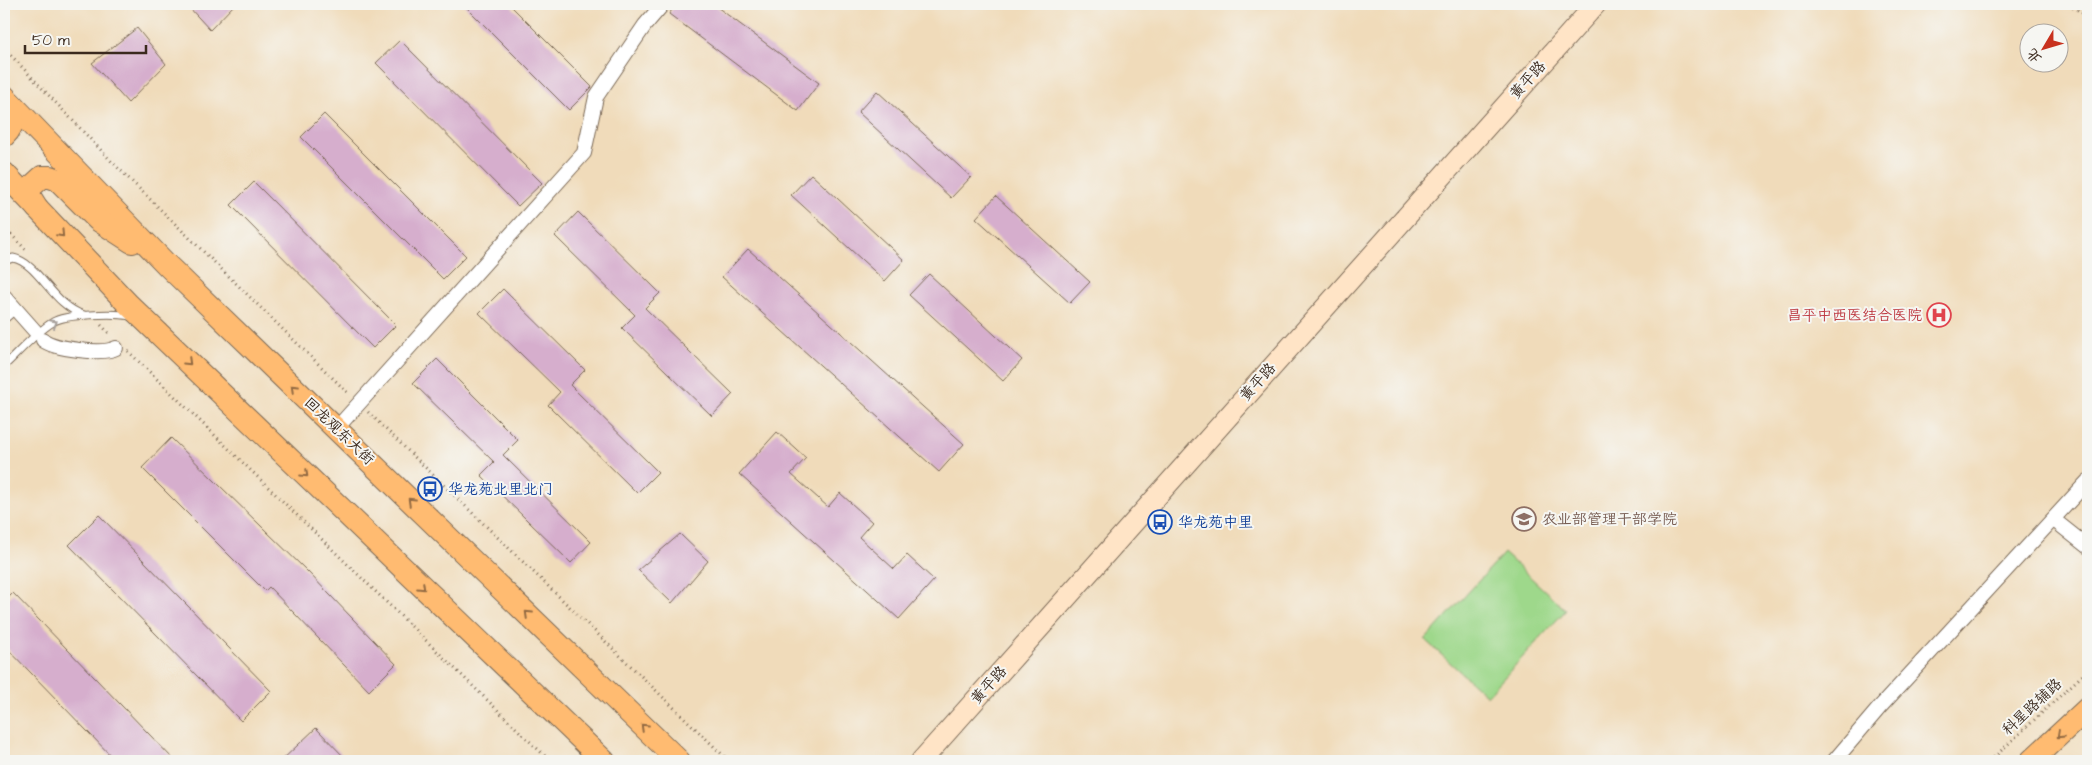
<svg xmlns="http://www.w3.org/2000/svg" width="2092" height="765" viewBox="0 0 2092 765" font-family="'Architects Daughter','LXGW WenKai TC',sans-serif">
<rect width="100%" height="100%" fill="#f6f6f2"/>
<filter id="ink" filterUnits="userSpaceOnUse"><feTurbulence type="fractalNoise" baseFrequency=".02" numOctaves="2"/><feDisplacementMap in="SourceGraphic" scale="10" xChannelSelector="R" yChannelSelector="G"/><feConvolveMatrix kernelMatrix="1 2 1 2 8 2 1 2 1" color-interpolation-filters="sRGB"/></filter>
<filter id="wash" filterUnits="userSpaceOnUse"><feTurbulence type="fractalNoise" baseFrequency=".0096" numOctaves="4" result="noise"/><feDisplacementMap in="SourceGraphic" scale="20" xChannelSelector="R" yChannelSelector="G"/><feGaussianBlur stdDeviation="1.12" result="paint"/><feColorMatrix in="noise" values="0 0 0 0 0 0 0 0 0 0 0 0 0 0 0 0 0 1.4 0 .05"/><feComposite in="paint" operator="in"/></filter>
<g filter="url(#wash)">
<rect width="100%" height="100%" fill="#f0dbba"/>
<path fill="#9ed88b" stroke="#6c8154" d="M 1504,553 L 1566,610 L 1487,696 L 1425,640 Z"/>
<g id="blocks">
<g fill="#d6aecd">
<path d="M 186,4 L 235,4 L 210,30 Z"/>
<path d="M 463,4 L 509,4 L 592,87 L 569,110 Z"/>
<path d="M 676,4 L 713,4 L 819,83 L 798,111 L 669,14 Z"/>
<path d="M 137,28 L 166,64 L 128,103 L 92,63 Z"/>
<path d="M 400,40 L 542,183 L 518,206 L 376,63 Z"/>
<path d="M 877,91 L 971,177 L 951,198 L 858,112 Z"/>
<path d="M 324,114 L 466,256 L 443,279 L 301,137 Z"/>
<path d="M 811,174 L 904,260 L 885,281 L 791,195 Z"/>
<path d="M 254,182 L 396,325 L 373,348 L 231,205 Z"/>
<path d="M 996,196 L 1090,282 L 1070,303 L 976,218 Z"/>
<path d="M 578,212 L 660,293 L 645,308 L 733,394 L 712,416 L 622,328 L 635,315 L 555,236 Z"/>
<path d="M 748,249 L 964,444 L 939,472 L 722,277 Z"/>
<path d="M 929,274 L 1022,360 L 1003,381 L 909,295 Z"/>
<path d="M 503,289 L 585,370 L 570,385 L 658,472 L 637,493 L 548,405 L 560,392 L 479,313 Z"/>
<path d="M 437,359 L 518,440 L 503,455 L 591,542 L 571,563 L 481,475 L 494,462 L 413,383 Z"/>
<path d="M 777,432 L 806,458 L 791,474 L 828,507 L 840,493 L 872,522 L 859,537 L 894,569 L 907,555 L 934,580 L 899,619 L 739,474 Z"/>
<path d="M 171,438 L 308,572 L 396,664 L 369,691 L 269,587 L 265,591 L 142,468 Z"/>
<path d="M 99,515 L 271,691 L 241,721 L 69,545 Z"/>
<path d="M 680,534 L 708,561 L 672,603 L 638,570 Z"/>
<path d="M 13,593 L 175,761 L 116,761 L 4,645 L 4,602 Z"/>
<path d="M 316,728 L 348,761 L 281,761 Z"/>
</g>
</g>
</g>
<g filter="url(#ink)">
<use href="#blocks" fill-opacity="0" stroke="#7a6855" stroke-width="1"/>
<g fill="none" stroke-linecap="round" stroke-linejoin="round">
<g stroke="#7a6855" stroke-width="9">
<g id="lane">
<path d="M 4,261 L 13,258 C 39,263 52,305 84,315"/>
<path d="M 4,366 C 19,352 35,333 53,322 C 65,314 116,313 130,316"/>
</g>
</g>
<g stroke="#7a6855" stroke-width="16">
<g id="street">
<path d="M 4,296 L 35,331"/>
<path d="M 4,315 L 13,307"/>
<path d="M 43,340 C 54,349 103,355 116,348"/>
<path d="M 336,429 L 584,153 L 596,97 L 645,25 L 663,4"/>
<path d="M 2054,520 L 2088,547"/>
<path d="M 1834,761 L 1880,707 L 2088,481"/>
</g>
</g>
<g stroke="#7a6855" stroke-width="22">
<path id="secondary" d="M 921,761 L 1596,4"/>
</g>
<g stroke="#7a6855" stroke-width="24">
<g id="primary">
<path d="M 4,96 L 168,266 L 679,761"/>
<path d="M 4,136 C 16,125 14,112 6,99"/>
<path d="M 4,173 L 129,305 L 604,761"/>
<path d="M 37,208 L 29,195 L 30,188 L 42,177 L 50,177 L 58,180 L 98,220 L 132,242"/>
<path d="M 2031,761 L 2088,708"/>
</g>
</g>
<g stroke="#7a6855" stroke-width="3" stroke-dasharray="1 4" stroke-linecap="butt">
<path d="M 2069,4 L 2088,17"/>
<path d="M 4,48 L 114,164 L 349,394"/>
<path d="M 4,227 L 26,250"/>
<path d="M 101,325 L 111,335"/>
<path d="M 128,351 L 550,761"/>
<path d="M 368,412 L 729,761"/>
<path d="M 1990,761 L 2088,670"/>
</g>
<use href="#lane" stroke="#fff" stroke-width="7"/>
<use href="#street" stroke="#fff" stroke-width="14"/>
<use href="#secondary" stroke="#ffe4c6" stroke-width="20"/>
<use href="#primary" stroke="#ffbb71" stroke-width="22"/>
</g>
<defs><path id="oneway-chevron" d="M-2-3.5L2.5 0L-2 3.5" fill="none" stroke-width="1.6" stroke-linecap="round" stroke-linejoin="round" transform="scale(1.25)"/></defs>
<g stroke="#936b43">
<use href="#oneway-chevron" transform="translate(61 234) rotate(46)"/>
<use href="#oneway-chevron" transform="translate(188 362) rotate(44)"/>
<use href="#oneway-chevron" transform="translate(294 388) rotate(-136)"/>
<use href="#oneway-chevron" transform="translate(305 474) rotate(44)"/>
<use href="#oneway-chevron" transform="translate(411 501) rotate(-136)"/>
<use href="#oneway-chevron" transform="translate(422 587) rotate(44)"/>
<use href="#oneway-chevron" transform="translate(528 614) rotate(-136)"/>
<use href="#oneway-chevron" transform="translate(644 727) rotate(-136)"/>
<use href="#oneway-chevron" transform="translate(2060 735) rotate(137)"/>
</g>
<use stroke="#a79f9a" href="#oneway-chevron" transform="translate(54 323) rotate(-31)"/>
</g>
<defs>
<g id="hospital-ring" transform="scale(1.25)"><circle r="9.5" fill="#f6f6f2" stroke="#e0444e" stroke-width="1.5"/><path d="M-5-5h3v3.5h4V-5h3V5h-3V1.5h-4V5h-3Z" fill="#e0444e"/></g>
<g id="bus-ring" transform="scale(1.25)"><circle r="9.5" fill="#f6f6f2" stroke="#1a4fb4" stroke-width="1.5"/><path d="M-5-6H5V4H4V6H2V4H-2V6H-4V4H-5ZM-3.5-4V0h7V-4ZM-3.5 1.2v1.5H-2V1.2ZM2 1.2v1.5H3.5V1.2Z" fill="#1a4fb4"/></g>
<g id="school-ring" transform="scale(1.25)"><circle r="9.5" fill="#f6f6f2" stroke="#8d6e63" stroke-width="1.5"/><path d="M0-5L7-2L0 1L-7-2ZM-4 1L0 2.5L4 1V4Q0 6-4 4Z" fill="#8d6e63"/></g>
</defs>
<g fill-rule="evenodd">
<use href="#hospital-ring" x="1939" y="315"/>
<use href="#bus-ring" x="430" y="489"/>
<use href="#school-ring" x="1524" y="519"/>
<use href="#bus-ring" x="1160" y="522"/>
</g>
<g text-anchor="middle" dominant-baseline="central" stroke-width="4" stroke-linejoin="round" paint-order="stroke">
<g font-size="15" fill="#3b2a1e" stroke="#f6f6f2">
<text transform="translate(1528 80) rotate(-48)">黄平路</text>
<text transform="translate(1258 382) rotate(-48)">黄平路</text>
<text transform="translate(339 431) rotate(44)">回龙观东大街</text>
<text transform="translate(989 685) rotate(-48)">黄平路</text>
<text transform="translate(2032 707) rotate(-43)">科星路辅路</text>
</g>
<g font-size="15" fill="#be3a42" stroke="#f6f6f2" text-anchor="end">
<text x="1922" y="315">昌平中西医结合医院</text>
</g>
<g font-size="15" fill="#164399" stroke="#f6f6f2" text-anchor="start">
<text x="448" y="489">华龙苑北里北门</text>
<text x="1178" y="522">华龙苑中里</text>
</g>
<g font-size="15" fill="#785e54" stroke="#f6f6f2" text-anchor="start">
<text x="1542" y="519">农业部管理干部学院</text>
</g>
</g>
<rect width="2092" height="765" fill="none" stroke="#f6f6f2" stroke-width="20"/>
<g transform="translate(2044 48) rotate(232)"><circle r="24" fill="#f6f6f2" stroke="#aba49d"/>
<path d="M0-4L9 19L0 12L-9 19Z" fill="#c8321e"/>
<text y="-8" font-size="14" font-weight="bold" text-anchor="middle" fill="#3b2a1e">北</text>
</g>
<path d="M25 45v8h121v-8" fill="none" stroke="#3b2a1e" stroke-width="2.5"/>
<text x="32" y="45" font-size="15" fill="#3b2a1e" stroke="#f6f6f2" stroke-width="4" paint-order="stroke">50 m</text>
</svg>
